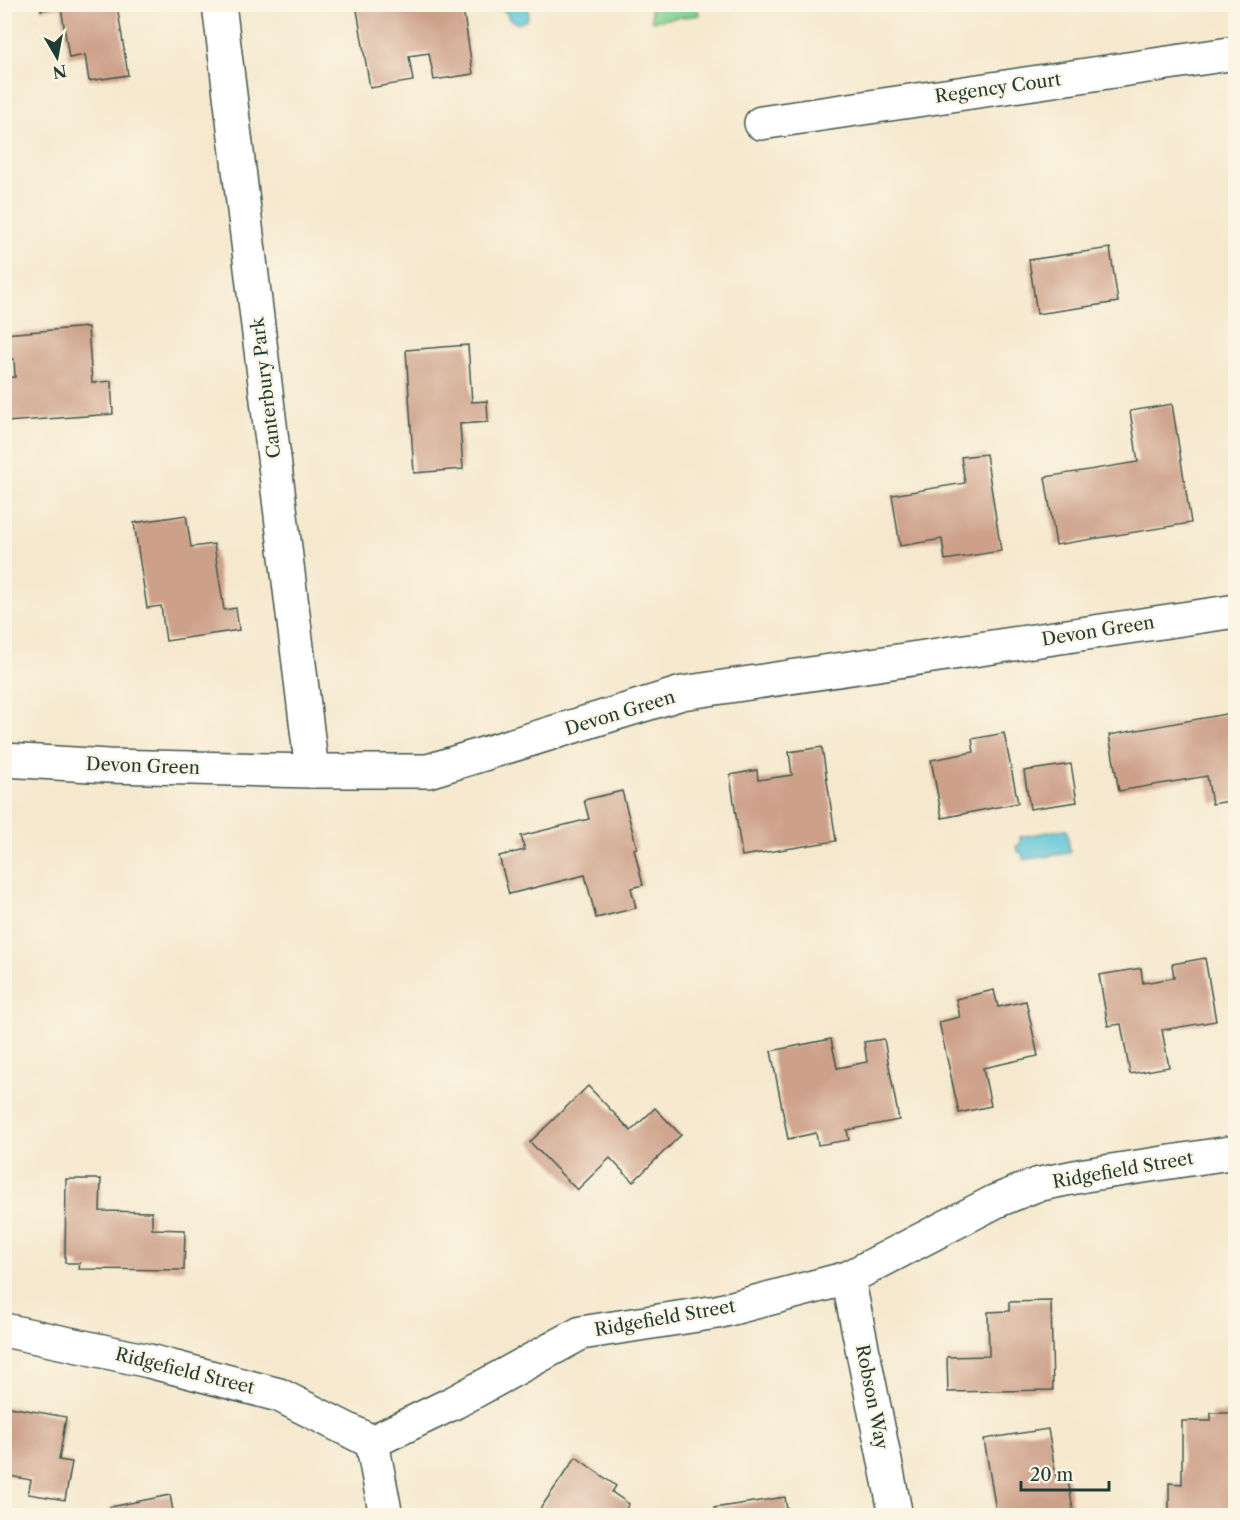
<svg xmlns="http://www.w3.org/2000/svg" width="1240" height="1520" viewBox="0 0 1240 1520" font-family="'Libre Caslon Text',serif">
<rect width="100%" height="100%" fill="#fcf5e5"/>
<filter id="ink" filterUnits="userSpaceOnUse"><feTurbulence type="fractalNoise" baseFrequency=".0167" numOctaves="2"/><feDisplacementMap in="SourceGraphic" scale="12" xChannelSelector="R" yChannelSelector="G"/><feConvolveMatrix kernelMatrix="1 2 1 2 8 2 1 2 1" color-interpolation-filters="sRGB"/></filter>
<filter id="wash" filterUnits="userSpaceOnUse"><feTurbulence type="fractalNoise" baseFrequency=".008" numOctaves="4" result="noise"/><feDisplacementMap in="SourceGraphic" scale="24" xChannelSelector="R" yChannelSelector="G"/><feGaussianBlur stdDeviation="1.35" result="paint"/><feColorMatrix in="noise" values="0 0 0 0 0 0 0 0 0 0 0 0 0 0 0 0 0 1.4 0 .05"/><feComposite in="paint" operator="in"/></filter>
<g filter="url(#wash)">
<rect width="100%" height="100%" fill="#f5e8ce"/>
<path fill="#80cf8f" stroke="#508662" stroke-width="1.5" d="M 650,5 L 697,5 L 699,15 L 652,21 Z"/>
<g fill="#5bc4d7" stroke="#3d8086" stroke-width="1.5">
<path d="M 488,5 L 527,5 L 529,13 L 527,20 L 518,24 L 509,19 C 507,9 498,7 488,5 Z"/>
<path d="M 1065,829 L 1067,830 L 1070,852 L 1068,853 L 1024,860 L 1021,852 L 1018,852 L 1016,846 L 1020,845 L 1020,837 Z"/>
</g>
<g id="blocks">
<g fill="#cda089">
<path d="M 384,4 L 437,4 L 438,12 L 463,8 L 473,74 L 434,80 L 429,53 L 409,56 L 413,81 L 370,88 L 357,10 L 385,6 Z"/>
<path d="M 40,5 L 117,5 L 128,75 L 89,81 L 85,55 L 69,58 L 61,7 L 41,10 Z"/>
<path d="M 1110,248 L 1118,302 L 1037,314 L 1029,260 Z"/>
<path d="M 88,327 L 92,383 L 111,381 L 113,414 L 6,422 L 4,378 L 15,377 L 14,359 L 4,360 L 4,334 Z"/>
<path d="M 468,345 L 472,402 L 487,401 L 488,422 L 460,424 L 463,469 L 414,473 L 406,350 Z"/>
<path d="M 1172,404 L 1191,523 L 1056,545 L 1045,477 L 1138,462 L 1130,411 Z"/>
<path d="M 986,454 L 1001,551 L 945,560 L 942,539 L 900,546 L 892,495 L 965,483 L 961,457 Z"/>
<path d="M 186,515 L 191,547 L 214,544 L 224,610 L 236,608 L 239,630 L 166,641 L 161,606 L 147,608 L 134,523 Z"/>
<path d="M 1231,713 L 1236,737 L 1236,800 L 1212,804 L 1207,776 L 1119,791 L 1109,735 Z"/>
<path d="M 1004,733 L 1018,803 L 942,818 L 931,760 L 974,752 L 972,739 Z"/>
<path d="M 822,747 L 836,841 L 742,856 L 730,775 L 757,770 L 758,780 L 792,775 L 789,752 Z"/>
<path d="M 1071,764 L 1077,802 L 1030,809 L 1024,771 Z"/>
<path d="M 622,791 L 637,848 L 634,849 L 643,885 L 631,888 L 636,908 L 596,918 L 585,875 L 509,894 L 499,856 L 525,850 L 521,836 L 589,819 L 584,800 Z"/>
<path d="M 1205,958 L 1216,1021 L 1162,1030 L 1169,1067 L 1130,1074 L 1121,1024 L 1108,1026 L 1099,975 L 1141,968 L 1143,983 L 1174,978 L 1172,964 Z"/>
<path d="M 994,990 L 998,1007 L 1026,1001 L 1038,1056 L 983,1068 L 991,1106 L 959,1113 L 939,1022 L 960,1017 L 956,999 Z"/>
<path d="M 831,1039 L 837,1068 L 867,1062 L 864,1042 L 884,1039 L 899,1120 L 847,1130 L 849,1140 L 818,1145 L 816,1133 L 788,1139 L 771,1051 Z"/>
<path d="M 588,1086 L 631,1131 L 655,1108 L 681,1135 L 633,1182 L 610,1158 L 577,1190 L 530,1142 Z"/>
<path d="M 66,1179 L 101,1179 L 100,1211 L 152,1212 L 152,1229 L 185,1230 L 184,1270 L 79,1269 L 80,1263 L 65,1263 Z"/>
<path d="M 1051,1301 L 1053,1390 L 948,1392 L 947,1357 L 989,1356 L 988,1312 L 1009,1311 L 1009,1302 Z"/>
<path d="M 4,1406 L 66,1417 L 59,1460 L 72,1462 L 65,1500 L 28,1494 L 31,1480 L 4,1475 Z"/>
<path d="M 1211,1413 L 1236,1413 L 1236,1516 L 1169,1516 L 1169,1483 L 1182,1484 L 1182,1421 L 1211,1421 Z"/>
<path d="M 1048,1429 L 1056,1476 L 1067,1474 L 1074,1516 L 980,1516 L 980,1514 L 996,1511 L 984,1439 Z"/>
<path d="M 576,1457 L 616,1486 L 612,1492 L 629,1504 L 621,1516 L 535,1516 Z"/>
<path d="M 170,1495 L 174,1516 L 112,1516 L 110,1507 Z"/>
<path d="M 785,1497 L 788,1516 L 715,1516 L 714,1508 Z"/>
</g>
</g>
</g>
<g filter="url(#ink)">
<use href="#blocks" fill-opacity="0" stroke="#3f574b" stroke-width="1.5"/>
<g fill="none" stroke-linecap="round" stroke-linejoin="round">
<g stroke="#3f574b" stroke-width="36">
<g id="minor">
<path d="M 219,4 L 312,771"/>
<path d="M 761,123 L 1236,53"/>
<path d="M 4,760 L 108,766 L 312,771 L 428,771 L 682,693 L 1236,611"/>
<path d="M 848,1278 L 896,1516"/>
<path d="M 4,1330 L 149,1361 L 279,1395 L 372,1442"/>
<path d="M 372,1442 L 455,1402 L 581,1333 L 717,1312 L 848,1278 L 996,1201 L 1036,1185 L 1085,1175 L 1236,1152"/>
<path d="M 372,1442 L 386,1516"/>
</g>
</g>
<use href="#minor" stroke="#fff" stroke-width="33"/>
</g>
</g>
<g text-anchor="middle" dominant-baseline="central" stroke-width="4.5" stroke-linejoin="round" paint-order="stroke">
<g font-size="18" fill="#1f3d34" stroke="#fcf5e5">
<text transform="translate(998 88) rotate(-8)">Regency Court</text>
<text transform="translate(266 388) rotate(-97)">Canterbury Park</text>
<text transform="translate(1098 631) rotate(-9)">Devon Green</text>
<text transform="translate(620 713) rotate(-17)">Devon Green</text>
<text transform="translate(143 766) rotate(2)">Devon Green</text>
<text transform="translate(1123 1170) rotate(-10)">Ridgefield Street</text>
<text transform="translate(665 1318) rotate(-10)">Ridgefield Street</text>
<text transform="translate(185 1371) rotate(14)">Ridgefield Street</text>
<text transform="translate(872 1397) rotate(79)">Robson Way</text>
</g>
</g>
<rect width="1240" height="1520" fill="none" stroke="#fcf5e5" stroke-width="24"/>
<g transform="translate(57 57) rotate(170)" stroke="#fcf5e5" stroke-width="4.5" paint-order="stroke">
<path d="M0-4.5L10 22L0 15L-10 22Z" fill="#1f3d34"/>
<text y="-9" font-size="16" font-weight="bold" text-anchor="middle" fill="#1f3d34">N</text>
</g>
<path d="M1021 1481v9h88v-9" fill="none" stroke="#1f3d34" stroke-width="3"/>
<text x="1030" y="1481" font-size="18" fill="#1f3d34" stroke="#fcf5e5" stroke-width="4.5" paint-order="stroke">20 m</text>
</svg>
